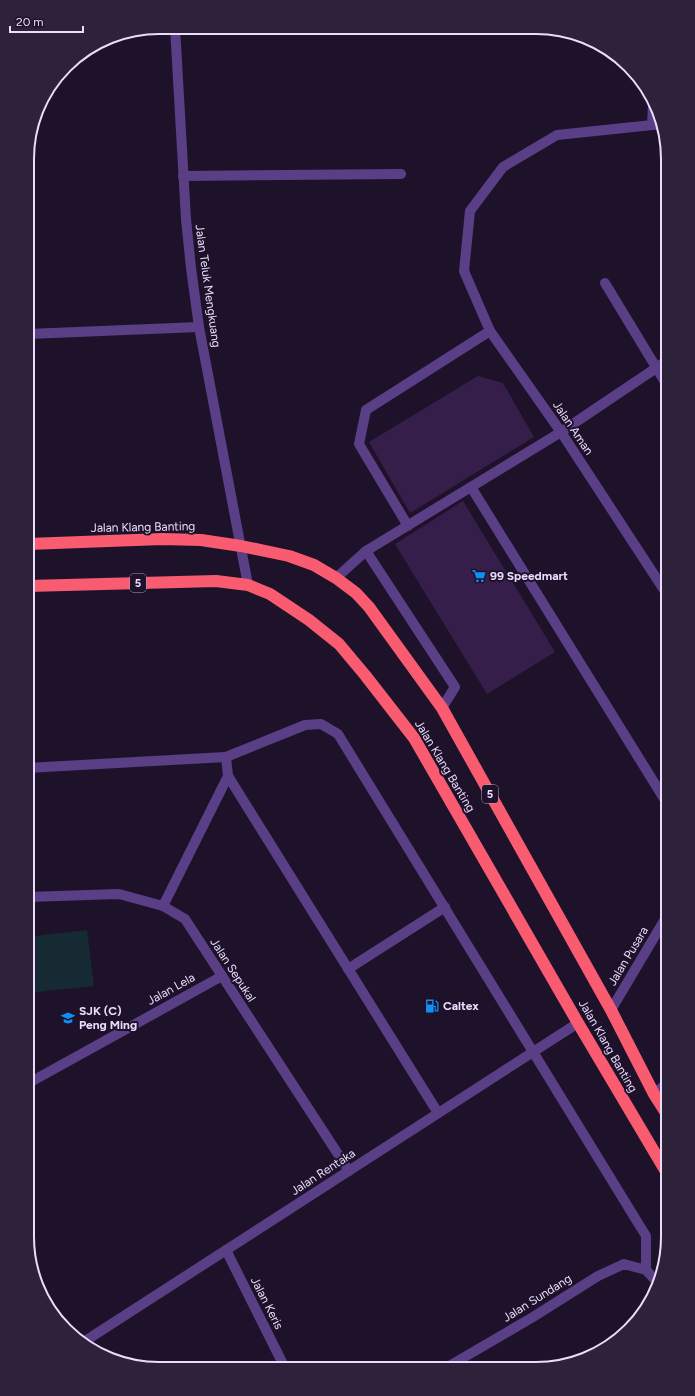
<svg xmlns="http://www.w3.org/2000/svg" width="695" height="1396" viewBox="0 0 695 1396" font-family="Figtree,sans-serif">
<rect width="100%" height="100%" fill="#1e122a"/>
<path fill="#152a33" d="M 87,930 L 94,986 L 27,993 L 27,937 Z"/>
<g fill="#361e4a">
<path d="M 478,376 L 503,383 L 534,437 L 410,513 L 369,442 Z"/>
<path d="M 463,501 L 555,652 L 487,694 L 395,544 Z"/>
</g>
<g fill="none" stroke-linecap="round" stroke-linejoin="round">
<g stroke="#5a3f87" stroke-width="10">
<path d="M 175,27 L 186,219 L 191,268 L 199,327 L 248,585"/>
<path d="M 662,124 L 557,135 L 503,167 L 470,211 L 464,271 L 490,331 L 561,432 L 668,596"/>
<path d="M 652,125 L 653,106"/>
<path d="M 183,176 L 401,174"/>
<path d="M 605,283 L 668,387"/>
<path d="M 28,334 L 199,327"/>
<path d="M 471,487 L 668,805"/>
<path d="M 408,526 L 359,444 L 366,410 L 490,331"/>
<path d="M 366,551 L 455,687 L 442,708"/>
<path d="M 336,578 L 366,551 L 561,432 L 668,360"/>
<path d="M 27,768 L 226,757"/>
<path d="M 228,776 L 438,1113"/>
<path d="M 27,897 L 119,894 L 163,906 L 185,919 L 349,1171"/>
<path d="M 163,906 L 228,776 L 226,757 L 305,725 L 321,724 L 338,734 L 646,1236 L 646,1270"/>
<path d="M 348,969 L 445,907"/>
<path d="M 611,1010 L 668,914"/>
<path d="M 27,1084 L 222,976"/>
<path d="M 654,1094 L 668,1082"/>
<path d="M 226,1250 L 285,1368"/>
<path d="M 646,1270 L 659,1284"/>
<path d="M 82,1343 L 578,1023"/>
<path d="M 444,1369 L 533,1317 L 598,1276 L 624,1264 L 646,1270"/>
</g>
<g stroke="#f95c71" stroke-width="12">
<path d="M 28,544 L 162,539 L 201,540 L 241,546 L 289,556 L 314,565 L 336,578 L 356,593 L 369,607 L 442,708 L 611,1010 L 654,1094 L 668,1116"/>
<path d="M 28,586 L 216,581 L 248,585 L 270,594 L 309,620 L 339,644 L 365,675 L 414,738 L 578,1023 L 668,1175"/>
</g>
</g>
<defs>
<g id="supermarket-bare" transform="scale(1.08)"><path d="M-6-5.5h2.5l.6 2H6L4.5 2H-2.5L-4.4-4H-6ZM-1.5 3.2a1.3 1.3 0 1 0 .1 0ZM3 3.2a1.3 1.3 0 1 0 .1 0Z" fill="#0f90f6" stroke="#1e122a" stroke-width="2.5" paint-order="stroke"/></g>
<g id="fuel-bare" transform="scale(1.08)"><path d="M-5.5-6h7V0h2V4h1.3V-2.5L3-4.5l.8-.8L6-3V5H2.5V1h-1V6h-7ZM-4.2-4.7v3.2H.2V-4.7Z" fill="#0f90f6" stroke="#1e122a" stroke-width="2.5" paint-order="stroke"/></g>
<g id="school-bare" transform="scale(1.08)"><path d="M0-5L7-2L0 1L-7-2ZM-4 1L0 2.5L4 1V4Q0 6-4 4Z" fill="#0f90f6" stroke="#1e122a" stroke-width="2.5" paint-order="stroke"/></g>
</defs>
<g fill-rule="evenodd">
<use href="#supermarket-bare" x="479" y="576"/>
<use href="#fuel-bare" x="432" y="1006"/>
<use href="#school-bare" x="68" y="1018"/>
</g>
<g text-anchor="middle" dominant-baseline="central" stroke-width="4" stroke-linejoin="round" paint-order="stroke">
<g fill="#1e122a" stroke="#ae9fbe" stroke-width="1">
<rect x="130" y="574" width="16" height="18" rx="3"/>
<rect x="482" y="785" width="16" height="18" rx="3"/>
</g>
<g font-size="11" font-weight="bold" fill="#ebdcfe">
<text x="138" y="583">5</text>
<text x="490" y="794">5</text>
</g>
<g font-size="12" fill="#ebdcfe" stroke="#1e122a">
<text transform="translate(208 286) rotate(82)">Jalan Teluk Mengkuang</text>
<text transform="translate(573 428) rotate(56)">Jalan Aman</text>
<text transform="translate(143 527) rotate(-1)">Jalan Klang Banting</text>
<text transform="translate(445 766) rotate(59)">Jalan Klang Banting</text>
<text transform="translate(628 956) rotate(-59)">Jalan Pusara</text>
<text transform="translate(233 970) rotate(57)">Jalan Sepukal</text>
<text transform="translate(171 989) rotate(-29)">Jalan Lela</text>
<text transform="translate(608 1046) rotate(60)">Jalan Klang Banting</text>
<text transform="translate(323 1172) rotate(-33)">Jalan Rentaka</text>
<text transform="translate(537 1298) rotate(-32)">Jalan Sundang</text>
<text transform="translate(267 1303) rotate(63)">Jalan Keris</text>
</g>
<g font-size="12" font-weight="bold" fill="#ebdcfe" stroke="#1e122a" text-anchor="start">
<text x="490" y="576">99 Speedmart</text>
<text x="443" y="1006">Caltex</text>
<text x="79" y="1011">SJK (C)<tspan x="79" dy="14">Peng Ming</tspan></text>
</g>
</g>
<path d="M0 0H695V1396H0ZM159 34H536A125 125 0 0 1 661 159V1237A125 125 0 0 1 536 1362H159A125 125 0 0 1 34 1237V159A125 125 0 0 1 159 34Z" fill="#2e223b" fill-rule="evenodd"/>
<path fill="none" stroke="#ebdcfe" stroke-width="2" d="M159 34H536A125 125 0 0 1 661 159V1237A125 125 0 0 1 536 1362H159A125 125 0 0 1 34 1237V159A125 125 0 0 1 159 34Z"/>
<path d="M10 26v6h73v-6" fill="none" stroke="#ebdcfe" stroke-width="2"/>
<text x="16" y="26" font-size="12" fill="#ebdcfe" stroke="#1e122a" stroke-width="3" paint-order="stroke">20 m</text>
</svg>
